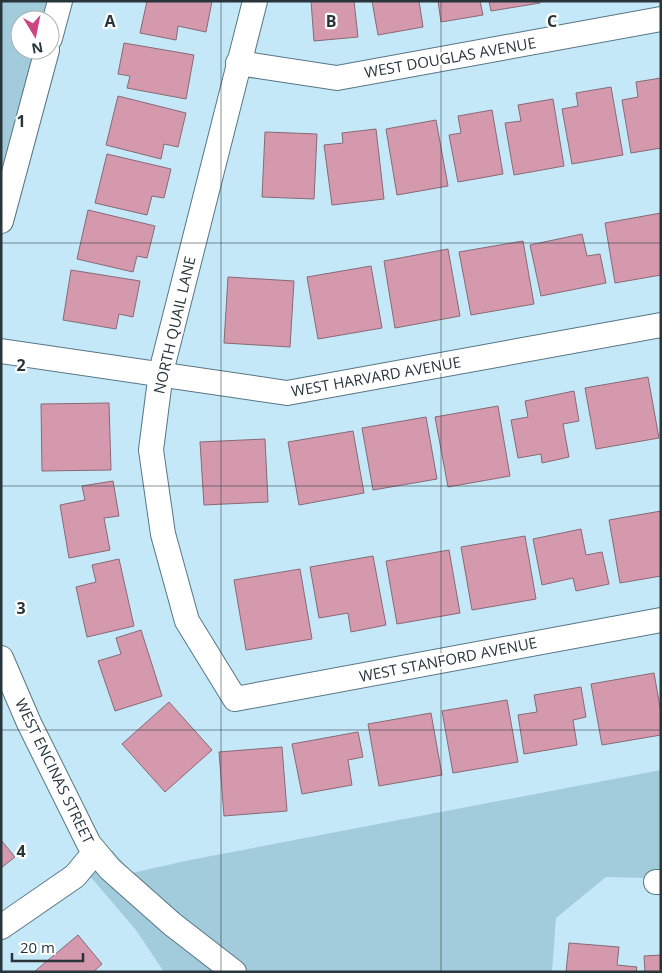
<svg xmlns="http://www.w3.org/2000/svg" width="662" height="973" viewBox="0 0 662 973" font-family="'Open Sans',sans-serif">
<rect width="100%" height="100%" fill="#c5e8f8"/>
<g fill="#a2cbdc">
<path d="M 1,1 L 49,1 L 44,20 L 20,20 L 20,50 L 36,50 L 1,183 Z"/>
<path d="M 661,770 L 661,880 L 649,878 L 606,877 L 556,918 L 552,972 L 164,972 L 136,930 L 89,875 L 112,850 L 132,873 L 190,860 Z"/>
</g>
<g fill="#d599ae" stroke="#886973">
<path d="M 147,1 L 212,1 L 206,32 L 178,26 L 176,40 L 140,33 Z"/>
<path d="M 311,1 L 354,1 L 358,37 L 314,41 Z"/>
<path d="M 372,1 L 419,1 L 423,27 L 378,35 Z"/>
<path d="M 438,1 L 480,1 L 483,15 L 441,22 Z"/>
<path d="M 489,1 L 540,1 L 540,3 L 491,11 Z"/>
<path d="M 124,43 L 194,55 L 186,99 L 127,88 L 130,76 L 118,74 Z"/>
<path d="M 661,78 L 661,148 L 631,153 L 622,100 L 638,97 L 636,82 Z"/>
<path d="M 611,87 L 623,155 L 572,164 L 562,109 L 578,106 L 576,93 Z"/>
<path d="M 118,96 L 186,113 L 178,147 L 164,144 L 161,159 L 106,145 Z"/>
<path d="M 553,99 L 564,166 L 514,175 L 505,123 L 521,121 L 518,105 Z"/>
<path d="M 492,110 L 503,174 L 458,182 L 449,135 L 461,133 L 458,116 Z"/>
<path d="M 436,120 L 448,186 L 397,195 L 386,129 Z"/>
<path d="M 376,129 L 384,199 L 332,205 L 324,145 L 343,143 L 342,133 Z"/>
<path d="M 265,132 L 317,134 L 314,199 L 262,197 Z"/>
<path d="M 107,154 L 171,169 L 164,198 L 152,196 L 147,215 L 95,203 Z"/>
<path d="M 88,210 L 155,226 L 147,258 L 137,256 L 133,272 L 77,259 Z"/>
<path d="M 661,213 L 661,275 L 615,283 L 605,223 Z"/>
<path d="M 582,234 L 587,256 L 600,254 L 606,283 L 541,296 L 530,245 Z"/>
<path d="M 523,241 L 534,304 L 471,315 L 459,252 Z"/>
<path d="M 448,249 L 460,316 L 395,328 L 384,261 Z"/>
<path d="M 371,266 L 382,328 L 318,339 L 307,277 Z"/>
<path d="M 71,270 L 140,281 L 133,317 L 119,314 L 116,329 L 63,320 Z"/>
<path d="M 228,277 L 294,281 L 290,347 L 224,343 Z"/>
<path d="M 648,377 L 659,438 L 596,449 L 585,388 Z"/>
<path d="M 574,391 L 579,421 L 563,424 L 569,457 L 542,463 L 541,454 L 518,458 L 511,420 L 528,417 L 525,401 Z"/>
<path d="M 109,403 L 111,470 L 42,471 L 41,404 Z"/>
<path d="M 498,406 L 510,476 L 448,487 L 435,417 Z"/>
<path d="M 426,417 L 437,479 L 373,490 L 362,428 Z"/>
<path d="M 353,431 L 364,493 L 299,505 L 288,442 Z"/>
<path d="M 265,439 L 268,502 L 204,505 L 200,442 Z"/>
<path d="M 113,481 L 119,516 L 104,518 L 110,550 L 69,558 L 60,505 L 85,500 L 82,486 Z"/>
<path d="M 661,511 L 661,576 L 620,583 L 609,520 Z"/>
<path d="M 581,529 L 586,555 L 602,552 L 609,584 L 576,591 L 573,578 L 542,585 L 533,539 Z"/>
<path d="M 525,536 L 536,599 L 472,610 L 461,547 Z"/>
<path d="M 449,550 L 460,613 L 397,624 L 386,561 Z"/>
<path d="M 373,556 L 386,625 L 351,632 L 348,613 L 319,618 L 310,567 Z"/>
<path d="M 119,559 L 134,626 L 87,637 L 76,587 L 96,582 L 92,565 Z"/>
<path d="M 300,569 L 312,639 L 246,650 L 234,580 Z"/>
<path d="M 141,630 L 162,696 L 115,711 L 98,661 L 121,654 L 116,638 Z"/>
<path d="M 654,673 L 661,713 L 661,735 L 602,745 L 591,684 Z"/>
<path d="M 581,687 L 586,717 L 573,720 L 577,745 L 524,754 L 518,715 L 537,712 L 534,695 Z"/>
<path d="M 507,700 L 518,762 L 453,773 L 442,711 Z"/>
<path d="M 169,702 L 212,750 L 165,792 L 122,744 Z"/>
<path d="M 431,713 L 442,775 L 379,786 L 368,724 Z"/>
<path d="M 358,732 L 363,757 L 348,760 L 352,785 L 302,794 L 292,744 Z"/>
<path d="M 282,747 L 287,811 L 224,816 L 219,752 Z"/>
<path d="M 1,840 L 15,857 L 1,868 Z"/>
<path d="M 78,935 L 102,964 L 93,972 L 34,972 Z"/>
<path d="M 569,943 L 619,947 L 617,965 L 637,967 L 636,972 L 566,972 Z"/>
<path d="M 661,955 L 661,972 L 645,972 L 644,956 Z"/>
</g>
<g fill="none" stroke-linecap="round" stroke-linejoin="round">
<g stroke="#567684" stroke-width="26">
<g id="minor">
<path d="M 255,1 L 161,372 L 151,450 L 163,534 L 187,621 L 235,699 L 661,620"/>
<path d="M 50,38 L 60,1"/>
<path d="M 238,63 L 337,78 L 661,19"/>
<path d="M 1,221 L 47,50"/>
<path d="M 1,351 L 287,393 L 661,325"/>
<path d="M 1,658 L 29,723 L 89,844 L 110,869 L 172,924 L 234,972"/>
<path d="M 656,882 L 661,882"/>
<path d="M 1,927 L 75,876 L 95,852"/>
</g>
</g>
<use href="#minor" stroke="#fff" stroke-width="24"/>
</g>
<path fill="none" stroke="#28363b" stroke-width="1" stroke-opacity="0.55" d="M 221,1 L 221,972M 441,1 L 441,972M 1,243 L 661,243M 1,486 L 661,486M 1,730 L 661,730"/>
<g text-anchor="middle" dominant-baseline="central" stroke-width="4.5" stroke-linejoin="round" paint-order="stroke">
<g font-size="15" fill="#28363b" stroke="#fff">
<text transform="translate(450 57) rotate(-10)">WEST DOUGLAS AVENUE</text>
<text transform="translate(174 325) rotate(-77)">NORTH QUAIL LANE</text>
<text transform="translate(376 376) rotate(-10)">WEST HARVARD AVENUE</text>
<text transform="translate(448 659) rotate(-11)">WEST STANFORD AVENUE</text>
<text transform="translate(55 771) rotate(64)">WEST ENCINAS STREET</text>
</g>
</g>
<g font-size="16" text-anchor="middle" font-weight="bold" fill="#28363b" stroke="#fff" stroke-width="4.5" stroke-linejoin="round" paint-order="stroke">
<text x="110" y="27">A</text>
<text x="331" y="27">B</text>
<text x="552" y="27">C</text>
<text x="21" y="127">1</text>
<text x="21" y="371">2</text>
<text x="21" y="614">3</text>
<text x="21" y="857">4</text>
</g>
<rect width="662" height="973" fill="none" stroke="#28363b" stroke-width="5"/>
<g transform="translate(35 35) rotate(170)"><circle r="24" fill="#ffffff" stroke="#a9afb1"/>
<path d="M0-4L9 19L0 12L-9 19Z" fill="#ce4581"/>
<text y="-8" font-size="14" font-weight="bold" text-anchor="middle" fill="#28363b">N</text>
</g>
<path d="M12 953v8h71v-8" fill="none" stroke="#28363b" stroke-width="2.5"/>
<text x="20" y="953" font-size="15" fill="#28363b" stroke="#ffffff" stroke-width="4" paint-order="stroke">20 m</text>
</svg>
